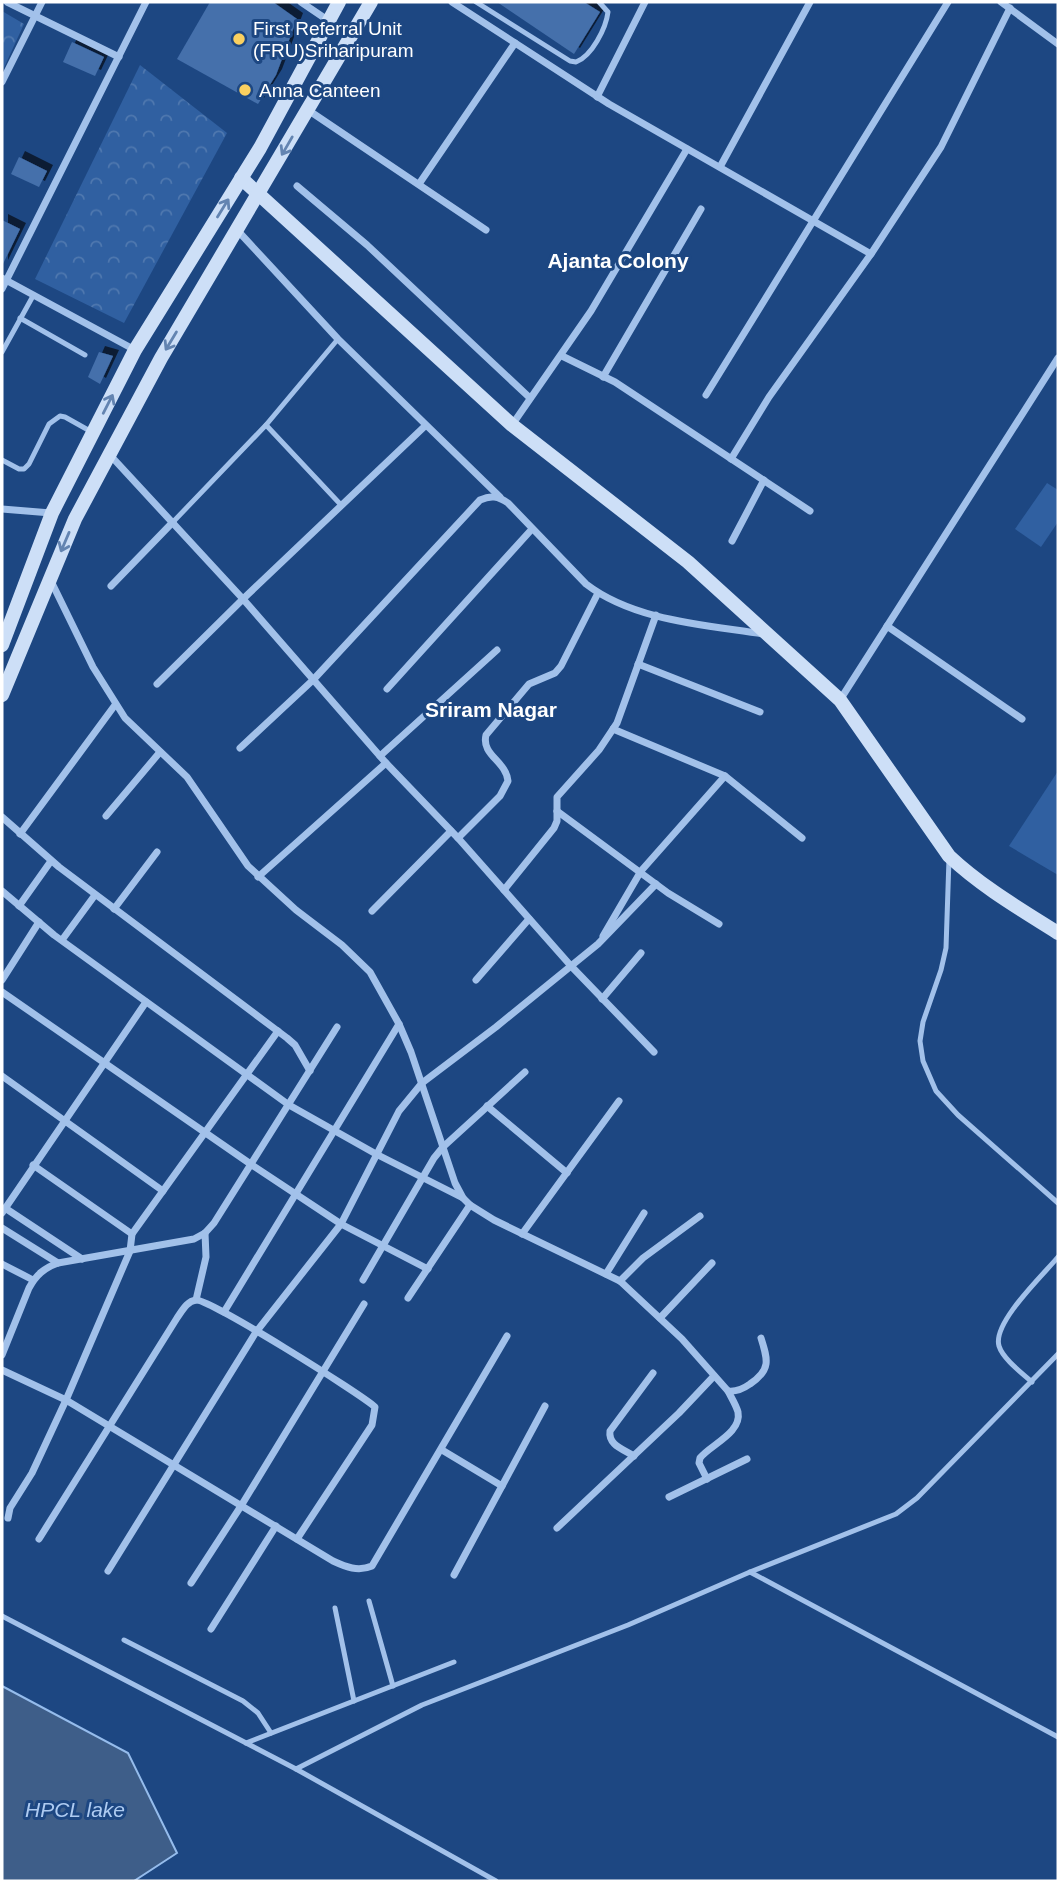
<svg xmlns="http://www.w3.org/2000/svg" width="1060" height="1883" viewBox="0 0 1060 1883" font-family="Arial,sans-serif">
<defs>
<pattern id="park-crowns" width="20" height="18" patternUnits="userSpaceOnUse" patternTransform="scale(1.75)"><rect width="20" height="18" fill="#3060a1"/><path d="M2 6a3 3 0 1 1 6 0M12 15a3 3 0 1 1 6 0" fill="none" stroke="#4f78af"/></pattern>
<filter id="shadow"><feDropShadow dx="6" dy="-6" stdDeviation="0" flood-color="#0009"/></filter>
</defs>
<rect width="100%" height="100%" fill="#1d4782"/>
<g fill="#3060a1">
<path d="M 1047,483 L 1058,490 L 1058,522 L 1041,547 L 1015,529 Z"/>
<path d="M 1058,771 L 1058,875 L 1009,846 Z"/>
</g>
<g fill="url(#park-crowns)">
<path d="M 2,11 L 24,24 L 2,72 Z"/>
<path d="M 140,65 L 227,133 L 124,323 L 35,279 Z"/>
</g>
<path fill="#3e5e89" stroke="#95bcec" stroke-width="2" d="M 2,1686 L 128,1753 L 177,1853 L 134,1881 L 2,1881 Z"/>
<g fill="#4570ab" filter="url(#shadow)">
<path d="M 210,2 L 273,2 L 297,19 L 276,75 L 258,104 L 177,59 Z"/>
<path d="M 497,2 L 584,2 L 600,12 L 574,54 Z"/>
<path d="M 72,42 L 104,57 L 95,76 L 63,62 Z"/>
<path d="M 19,157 L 47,171 L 39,187 L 11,174 Z"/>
<path d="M 2,220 L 20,229 L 2,266 Z"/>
<path d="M 99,352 L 113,356 L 100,384 L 88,377 Z"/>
</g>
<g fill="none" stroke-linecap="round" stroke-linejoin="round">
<g stroke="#a2c1ea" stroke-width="5">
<path d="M 476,2 L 570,61 L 576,62 C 592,56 606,28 608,12 L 599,2"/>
<path d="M 20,318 L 85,355"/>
<path d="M 2,352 L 33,296"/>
<path d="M 266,425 L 342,506"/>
<path d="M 2,460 L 19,469 L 24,469 L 29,464 L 49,424 L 60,416 L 65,417 L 90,431"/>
<path d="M 173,522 L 266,425 L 338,339"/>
<path d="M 949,859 L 946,948 L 941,970 L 923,1022 L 920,1041 L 923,1061 L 936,1091 L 958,1115 L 1058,1203"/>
<path d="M 1032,1382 C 1022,1373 1003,1359 999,1346 C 992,1323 1044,1274 1058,1257"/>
<path d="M 750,1572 L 1058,1737"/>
<path d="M 369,1601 L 393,1686"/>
<path d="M 335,1608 L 354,1701"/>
<path d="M 2,1616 L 296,1769 L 496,1881"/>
<path d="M 124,1640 L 243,1701 L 258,1713 L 271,1733"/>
<path d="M 246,1743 L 454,1662"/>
<path d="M 296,1769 L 422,1705 L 628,1625 L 750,1572 L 896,1514 L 917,1498 L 1058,1354"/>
</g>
<g stroke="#a2c1ea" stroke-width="7">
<path d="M 7,2 L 119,57"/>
<path d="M 301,2 L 351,36"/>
<path d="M 452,2 L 609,104 L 871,254"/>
<path d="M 1001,2 L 1058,44"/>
<path d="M 2,82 L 42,2"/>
<path d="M 597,97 L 645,2"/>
<path d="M 308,110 L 486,230"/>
<path d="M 720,167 L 810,2"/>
<path d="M 419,184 L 515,43"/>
<path d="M 297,186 L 367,245 L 530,398"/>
<path d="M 238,231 L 338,339 L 500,497"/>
<path d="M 2,278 L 135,350"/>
<path d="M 2,289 L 146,2"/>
<path d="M 562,356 L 615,382 L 810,511"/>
<path d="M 603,377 L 701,209"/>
<path d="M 706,395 L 948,2"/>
<path d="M 512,425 L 591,311 L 687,149"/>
<path d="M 110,455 L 243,599 L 425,426"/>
<path d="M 731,459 L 769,397 L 871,254 L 941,147 L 1010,8"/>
<path d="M 2,509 L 51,513"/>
<path d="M 732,541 L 764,480"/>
<path d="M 50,579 L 93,667 L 125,718 L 187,777 L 248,866 L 296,910 L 342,945 L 370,972 L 399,1024 L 411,1052 L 455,1183 L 463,1198 L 470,1205 L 494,1220 L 620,1281 L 682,1339 L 728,1391 C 736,1392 743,1389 750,1384 C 771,1370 768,1360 761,1338"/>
<path d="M 111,586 L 173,522"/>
<path d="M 887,626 L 1022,719"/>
<path d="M 638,664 L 760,712"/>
<path d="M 157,684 L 243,599 L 386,763 L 458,838 L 571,966 L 654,1052"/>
<path d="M 387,689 L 532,529"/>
<path d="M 840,700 L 1058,358"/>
<path d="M 613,729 L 725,776 L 802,838"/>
<path d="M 240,748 L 313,680 L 480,500 C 491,495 498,496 508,503 L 586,584 C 634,621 706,625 763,634"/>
<path d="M 380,756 L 497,650"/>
<path d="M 557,811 L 668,893 L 719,924"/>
<path d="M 106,816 L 160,752"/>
<path d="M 2,817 L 59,867 L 287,1038 L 295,1045 L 310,1071"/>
<path d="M 20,834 L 115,705"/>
<path d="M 458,838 L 500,796 L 508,781 C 506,761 481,755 486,735 L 529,684 L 555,673 L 561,666 L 598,593"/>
<path d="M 258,877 L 386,763"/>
<path d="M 504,890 L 554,828 L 557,821 L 557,797 L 599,750 L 617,723 L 656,615"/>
<path d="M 2,891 L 54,935 L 289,1105 L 376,1154 L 463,1198"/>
<path d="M 19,906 L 51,861"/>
<path d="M 114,909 L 157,852"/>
<path d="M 372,911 L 451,831"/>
<path d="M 603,936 L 641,871 L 725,776"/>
<path d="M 62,940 L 95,895"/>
<path d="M 2,980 L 39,922"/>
<path d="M 476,980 L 529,919"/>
<path d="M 2,992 L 252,1165 L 341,1224 L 428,1269"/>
<path d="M 602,999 L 641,953"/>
<path d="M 2,1076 L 163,1191"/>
<path d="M 487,1106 L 567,1173"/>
<path d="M 33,1165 L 132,1234"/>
<path d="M 5,1208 L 82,1259"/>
<path d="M 2,1213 L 146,1002"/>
<path d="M 2,1228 L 58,1263"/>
<path d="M 522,1234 L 619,1101"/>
<path d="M 2,1264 L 33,1280"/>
<path d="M 606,1274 L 644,1213"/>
<path d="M 363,1280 L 434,1158 L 443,1147 L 525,1072"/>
<path d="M 620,1281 L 643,1258 L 700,1216"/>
<path d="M 408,1298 L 470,1205"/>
<path d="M 196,1300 L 206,1257 L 205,1233"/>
<path d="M 224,1312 L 399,1024"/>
<path d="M 660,1318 L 712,1263"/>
<path d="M 2,1355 L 29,1288 C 36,1275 44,1268 58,1263 L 194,1239 L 205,1233 L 214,1223 L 337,1027"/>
<path d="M 2,1370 L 66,1400 L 333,1561 C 346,1567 358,1572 372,1566 L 507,1336"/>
<path d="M 442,1450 L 502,1486 L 545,1406"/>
<path d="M 634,1456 C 623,1449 608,1445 610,1431 L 653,1373"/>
<path d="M 707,1479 L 699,1463 L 700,1458 C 710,1445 742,1433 738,1412 C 736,1405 731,1397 728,1391"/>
<path d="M 669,1497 L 747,1459"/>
<path d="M 8,1518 L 10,1508 L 32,1473 L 66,1400 L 130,1251 L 132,1234 L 278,1031"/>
<path d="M 557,1528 L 679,1413 L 714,1376"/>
<path d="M 39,1539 L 177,1318 C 182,1311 187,1301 196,1300 C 208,1298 361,1394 375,1407 L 372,1425 L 297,1539"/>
<path d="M 108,1571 L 256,1332 L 341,1224 L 399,1111 L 422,1083 L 496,1027 L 598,944 L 656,884"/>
<path d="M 454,1575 L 502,1486"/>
<path d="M 191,1583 L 241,1506 L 364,1304"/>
<path d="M 211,1629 L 276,1526"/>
</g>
<g stroke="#cddff7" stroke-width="14">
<path d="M 241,178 L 512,425 L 688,562 L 840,700 L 949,856 C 982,887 1020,909 1058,933"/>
<path d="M 2,645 L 52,513 L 135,350 L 260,148 L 339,2"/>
<path d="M 2,695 L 75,519 L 161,358 L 371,2"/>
</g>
</g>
<defs><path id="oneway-shaft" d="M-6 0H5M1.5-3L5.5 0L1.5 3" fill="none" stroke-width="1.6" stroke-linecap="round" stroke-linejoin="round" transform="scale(1.75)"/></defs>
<g stroke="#6384b1">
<use href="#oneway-shaft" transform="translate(287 146) rotate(120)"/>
<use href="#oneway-shaft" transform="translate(223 208) rotate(-58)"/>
<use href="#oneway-shaft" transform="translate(171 341) rotate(121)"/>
<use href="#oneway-shaft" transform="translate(108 404) rotate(-63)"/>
<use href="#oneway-shaft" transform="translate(65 542) rotate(113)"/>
</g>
<g fill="#fad060" stroke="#1d4782" stroke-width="2.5">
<circle cx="239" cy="39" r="7"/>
<circle cx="245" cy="90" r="7"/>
</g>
<g text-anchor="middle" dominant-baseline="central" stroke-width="6" stroke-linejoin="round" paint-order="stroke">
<g font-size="19" fill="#fff" stroke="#1d4782" text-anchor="start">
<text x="253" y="28">First Referral Unit<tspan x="253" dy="22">(FRU)Sriharipuram</tspan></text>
<text x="259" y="90">Anna Canteen</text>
</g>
<g font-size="21" font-weight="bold" fill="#fff" stroke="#1d4782">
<text x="618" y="260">Ajanta Colony</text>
<text x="491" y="709">Sriram Nagar</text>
</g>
<g font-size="21" font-style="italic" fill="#aecbf1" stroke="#1d4782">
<text x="75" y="1809">HPCL lake</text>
</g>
</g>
<rect width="1060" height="1883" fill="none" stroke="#ffffff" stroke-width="7"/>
</svg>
